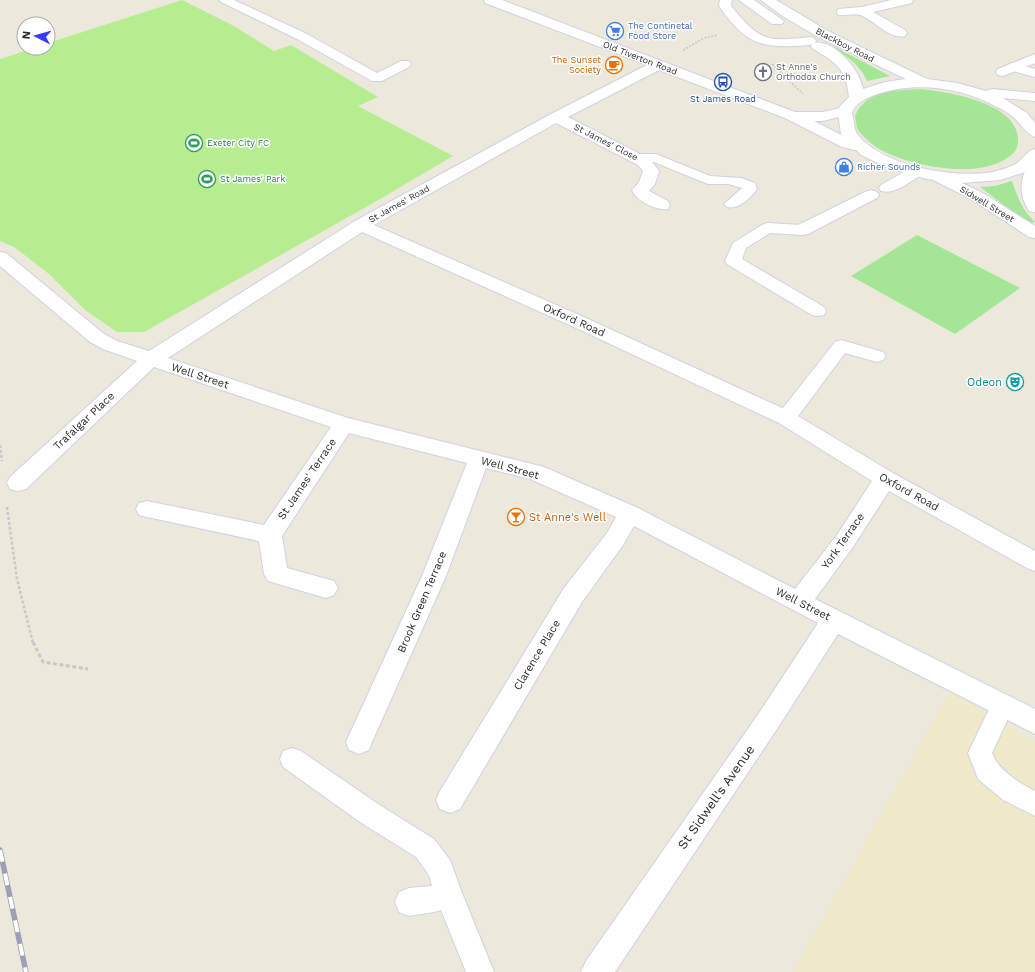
<svg xmlns="http://www.w3.org/2000/svg" width="1035" height="972" viewBox="0 0 1035 972" font-family="'Work Sans',sans-serif">
<rect width="100%" height="100%" fill="#ede8dc"/>
<path fill="#efe9ca" d="M 952,688 L 975,706 L 1035,743 L 1035,972 L 793,972 Z"/>
<g fill="#a4e696">
<path d="M 835,47 L 890,76 L 867,81 C 860,65 847,56 833,48 Z"/>
<path d="M 919,89 C 946,91 1016,102 1018,138 C 1019,145 1016,152 1010,156 C 979,181 907,166 876,147 C 870,142 860,135 857,128 C 856,124 856,119 855,116 C 857,112 859,107 862,105 C 875,90 901,90 919,89 Z"/>
<path d="M 1012,181 C 1018,198 1022,210 1035,222 L 1028,223 L 980,187 L 995,186 Z"/>
<path d="M 917,235 L 1020,288 L 955,334 L 851,276 Z"/>
</g>
<path fill="#b7ed91" d="M 182,0 L 234,26 L 274,51 L 291,45 L 378,97 L 358,106 L 453,156 L 375,202 L 144,332 L 117,332 L 85,310 L 49,274 L 14,247 L 0,241 L 0,59 L 34,48 L 48,48 L 48,43 Z"/>
<g fill="none" stroke-linecap="round" stroke-linejoin="round">
<g stroke="#d1d1e4" stroke-width="2">
<g id="lane">
<path d="M 219,0 L 234,0 L 305,33 L 377,73 L 401,61 L 409,61 L 411,64 L 409,67 L 382,81 L 372,81 L 297,39 L 221,2 Z"/>
<path d="M 720,0 L 732,0 L 731,6 C 760,41 765,42 810,37 L 814,38 L 816,41 L 814,44 L 810,45 C 763,49 747,46 719,6 Z"/>
<path d="M 1014,63 L 1035,69 L 1035,77 L 1009,70 L 1008,67 L 1009,64 Z"/>
<path d="M 637,154 L 656,154 L 710,176 L 741,178 L 755,183 L 757,189 C 751,198 738,210 727,207 L 724,204 L 742,188 L 728,184 L 708,184 L 654,162 L 632,161 L 630,158 L 632,155 Z"/>
<path d="M 767,223 L 802,225 L 808,227 L 810,230 L 808,233 L 802,235 L 770,233 L 746,248 L 742,259 L 824,307 L 826,311 L 824,315 L 818,316 L 812,315 L 727,264 L 725,261 L 733,243 L 762,225 Z"/>
<path d="M 841,340 L 883,352 L 886,356 L 883,360 L 877,362 L 845,353 L 793,423 L 786,424 L 779,423 L 777,418 L 779,413 L 835,342 Z"/>
<path d="M 1003,694 L 1011,697 L 1015,704 L 992,753 C 999,771 1018,782 1035,791 L 1035,816 L 1003,800 L 978,779 L 968,753 L 995,697 Z"/>
<path d="M 292,748 L 301,751 L 378,804 L 434,839 L 450,860 L 462,893 L 494,972 L 466,972 L 441,910 L 434,912 L 409,916 L 399,912 L 395,902 L 399,892 L 409,888 L 432,886 L 429,875 L 416,857 L 360,822 L 283,767 L 280,759 L 283,751 Z"/>
</g>
</g>
<g stroke="#d1d1e4" stroke-width="2">
<g id="street">
<path d="M 484,0 L 502,0 L 795,112 L 823,112 L 845,107 L 850,108 L 852,111 L 850,114 L 823,121 L 814,121 L 851,140 L 865,143 L 868,146 L 865,149 L 860,151 L 842,147 L 785,118 L 659,70 L 568,117 L 650,159 L 659,171 L 655,184 L 649,191 L 668,201 L 670,205 L 668,209 C 657,211 636,201 632,190 L 639,182 L 643,171 L 638,165 L 556,123 L 374,225 L 588,319 L 793,413 L 893,473 L 1035,551 L 1035,571 L 1027,568 L 889,491 L 853,547 L 815,599 L 1035,709 L 1035,734 L 838,634 L 777,729 L 615,972 L 581,972 L 586,961 L 759,713 L 818,623 L 634,526 L 623,545 L 582,602 L 460,809 L 450,813 L 440,809 L 436,800 L 440,791 L 564,588 L 607,533 L 616,517 L 530,479 L 486,468 L 446,576 L 372,742 L 369,750 L 359,754 L 349,750 L 346,742 L 422,576 L 467,463 L 349,433 L 282,536 L 287,568 L 334,581 L 338,588 L 334,595 L 326,598 L 268,581 L 264,574 L 259,541 L 147,517 L 139,515 L 136,509 L 139,503 L 147,501 L 264,525 L 331,427 L 154,367 L 26,489 L 18,491 L 10,489 L 7,483 L 10,477 L 137,361 L 103,349 L 90,342 L 0,266 L 0,252 L 6,253 L 104,334 L 117,341 L 149,351 L 355,221 L 551,114 L 647,65 L 485,3 ZM 362,232 L 574,327 L 779,423 L 872,481 L 837,535 L 795,589 L 638,508 L 544,467 L 348,418 L 168,358 Z"/>
<path d="M 891,0 L 913,0 L 912,3 L 873,12 L 905,30 L 907,33 L 905,36 C 889,40 875,20 860,15 C 854,13 845,16 838,15 L 837,12 L 838,9 L 862,7 Z"/>
<path d="M 1035,54 L 1035,63 L 1003,76 L 998,75 L 996,72 L 998,69 Z"/>
<path d="M 1035,162 L 1035,212 L 1029,211 C 1019,196 1019,179 1029,164 Z"/>
<path d="M 915,167 L 921,169 L 923,172 L 921,175 C 909,182 895,195 881,191 L 879,188 L 881,185 L 909,169 Z"/>
<path d="M 939,172 L 983,193 L 1035,226 L 1035,238 L 1029,237 L 971,199 L 933,180 L 931,177 L 933,174 Z"/>
<path d="M 871,190 L 877,192 L 879,195 L 877,198 L 808,234 L 802,235 L 796,234 L 793,230 L 796,226 L 865,192 Z"/>
</g>
</g>
<g stroke="#d1d1e4" stroke-width="2">
<g id="secondary">
<path d="M 739,0 L 754,0 L 784,21 L 782,24 L 772,24 Z"/>
<path d="M 761,0 L 776,0 L 828,31 L 927,79 L 957,83 L 986,91 L 992,89 L 1035,93 L 1035,101 L 1003,98 L 1027,113 L 1035,123 L 1035,137 C 1027,134 1023,127 1017,121 C 1012,115 1004,110 997,107 C 961,87 914,81 875,95 C 866,98 855,103 852,113 C 854,119 854,129 857,134 C 882,166 954,179 993,172 C 999,170 1008,168 1014,165 C 1022,161 1025,152 1035,149 L 1035,163 L 1025,172 L 1000,180 L 962,183 L 927,179 L 888,168 L 861,155 L 841,134 L 838,113 L 840,106 L 849,97 C 846,69 836,62 813,49 L 811,46 L 813,43 C 834,38 860,70 863,89 L 885,82 L 906,79 L 818,37 L 781,15 Z"/>
</g>
</g>
<g stroke="#c8c8c8" stroke-width="1.5" stroke-dasharray="2 1.5" stroke-linecap="butt">
<path d="M 683,50 L 704,38 L 718,35"/>
<path d="M 772,64 L 803,94"/>
</g>
<g stroke="#c8c8c8" stroke-width="2.5" stroke-dasharray="3 2" stroke-linecap="butt">
<path d="M 0,445 L 2,461"/>
<path d="M 7,507 L 17,579 L 33,643"/>
</g>
<path stroke="#c8c8c8" stroke-width="3" stroke-dasharray="4 2.5" stroke-linecap="butt" d="M 33,642 L 43,662 L 88,669"/>
<use href="#lane" fill="#fff" fill-rule="evenodd"/>
<use href="#street" fill="#fff" fill-rule="evenodd"/>
<use href="#secondary" fill="#fff" fill-rule="evenodd"/>
<g stroke="#9e9eb5" stroke-width="5.5">
<path id="rail" d="M 0,850 L 26,972"/>
</g>
<use href="#rail" stroke="#fff" stroke-width="4" stroke-dasharray="12" stroke-linecap="butt"/>
</g>
<defs>
<g id="supermarket-ring" transform="scale(0.9)"><circle r="9.5" fill="#fff" stroke="#3f7fe0" stroke-width="1.5"/><path d="M-6-5.5h2.5l.6 2H6L4.5 2H-2.5L-4.4-4H-6ZM-1.5 3.2a1.3 1.3 0 1 0 .1 0ZM3 3.2a1.3 1.3 0 1 0 .1 0Z" fill="#3f7fe0"/></g>
<g id="cafe-ring" transform="scale(0.9)"><circle r="9.5" fill="#fff" stroke="#e8710a" stroke-width="1.5"/><path d="M-5.5-4.5H6V0H3Q3 3.5 0 3.5H-2.5Q-5.5 3.5-5.5 0ZM3-3.2v2h1.7v-2ZM-6 4.5H4V6H-6Z" fill="#e8710a"/></g>
<g id="church-ring" transform="scale(0.9)"><circle r="9.5" fill="#fff" stroke="#6b7280" stroke-width="1.5"/><path d="M-1.2-6h2.4v3.5h3.3v2.4h-3.3V6h-2.4V-.1h-3.3v-2.4h3.3Z" fill="#6b7280"/></g>
<g id="bus-ring" transform="scale(0.9)"><circle r="9.5" fill="#fff" stroke="#1a4fb4" stroke-width="1.5"/><path d="M-5-6H5V4H4V6H2V4H-2V6H-4V4H-5ZM-3.5-4V0h7V-4ZM-3.5 1.2v1.5H-2V1.2ZM2 1.2v1.5H3.5V1.2Z" fill="#1a4fb4"/></g>
<g id="stadium-ring" transform="scale(0.9)"><circle r="9.5" fill="#fff" stroke="#2e9e5b" stroke-width="1.5"/><path d="M0-5a6.5 5 0 1 0 0 10a6.5 5 0 1 0 0-10ZM-3.5-1.8h7v3.6h-7Z" fill="#2e9e5b"/></g>
<g id="shop-ring" transform="scale(0.9)"><circle r="9.5" fill="#fff" stroke="#3f7fe0" stroke-width="1.5"/><path d="M-5-2.5h2.3a2.7 3.5 0 0 1 5.4 0H5L5.5 6h-11ZM-1.5-2.5h3a1.5 2.3 0 0 0-3 0Z" fill="#3f7fe0"/></g>
<g id="theatre-ring" transform="scale(0.9)"><circle r="9.5" fill="#fff" stroke="#0f9aa8" stroke-width="1.5"/><path d="M-5-5.5Q0-4 5-5.5V0Q5 5 0 6Q-5 5-5 0ZM-3.3-2.5H-1v1.5H-3.3ZM1-2.5H3.3v1.5H1ZM-2.8 1Q0 5.5 2.8 1Z" fill="#0f9aa8"/></g>
<g id="bar-ring" transform="scale(0.9)"><circle r="9.5" fill="#fff" stroke="#e8710a" stroke-width="1.5"/><path d="M-6-5H6L.8 .8V4.5H3.5V6h-7V4.5H-.8V.8Z" fill="#e8710a"/></g>
</defs>
<g fill-rule="evenodd">
<use href="#supermarket-ring" x="615" y="31"/>
<use href="#cafe-ring" x="614" y="65"/>
<use href="#church-ring" x="763" y="72"/>
<use href="#bus-ring" x="723" y="82"/>
<use href="#stadium-ring" x="194" y="143"/>
<use href="#shop-ring" x="844" y="167"/>
<use href="#stadium-ring" x="207" y="179"/>
<use href="#theatre-ring" x="1015" y="382"/>
<use href="#bar-ring" x="516" y="517"/>
</g>
<g text-anchor="middle" dominant-baseline="central" stroke-width="3" stroke-linejoin="round" paint-order="stroke">
<g font-size="9" fill="#366cbe" stroke="#fff" text-anchor="start">
<text x="628" y="26">The Continetal<tspan x="628" dy="10">Food Store</tspan></text>
<text x="857" y="167">Richer Sounds</text>
</g>
<g font-size="9" fill="#2a2a2a" stroke="#fff">
<text transform="translate(845 45) rotate(27)">Blackboy Road</text>
<text transform="translate(640 58) rotate(21)">Old Tiverton Road</text>
<text transform="translate(606 142) rotate(27)">St James' Close</text>
<text transform="translate(399 204) rotate(-29)">St James' Road</text>
<text transform="translate(987 204) rotate(31)">Sidwell Street</text>
</g>
<g font-size="9" fill="#c56008" stroke="#fff" text-anchor="end">
<text x="601" y="60">The Sunset<tspan x="601" dy="10">Society</tspan></text>
</g>
<g font-size="9" fill="#5b616d" stroke="#fff" text-anchor="start">
<text x="776" y="67">St Anne's<tspan x="776" dy="10">Orthodox Church</tspan></text>
</g>
<g font-size="9" fill="#164399" stroke="#fff">
<text x="723" y="99">St James Road</text>
</g>
<g font-size="9" fill="#27864d" stroke="#fff" text-anchor="start">
<text x="207" y="143">Exeter City FC</text>
<text x="220" y="179">St James' Park</text>
</g>
<g font-size="11" fill="#2a2a2a" stroke="#fff">
<text transform="translate(574 320) rotate(24)">Oxford Road</text>
<text transform="translate(200 376) rotate(18)">Well Street</text>
<text transform="translate(84 421) rotate(-43)">Trafalgar Place</text>
<text transform="translate(510 468) rotate(15)">Well Street</text>
<text transform="translate(307 479) rotate(-56)">St James' Terrace</text>
<text transform="translate(909 492) rotate(29)">Oxford Road</text>
<text transform="translate(843 541) rotate(-55)">York Terrace</text>
<text transform="translate(422 602) rotate(-67)">Brook Green Terrace</text>
<text transform="translate(803 604) rotate(27)">Well Street</text>
<text transform="translate(537 655) rotate(-59)">Clarence Place</text>
</g>
<g font-size="11" fill="#0d838f" stroke="#fff" text-anchor="end">
<text x="1002" y="382">Odeon</text>
</g>
<g font-size="11" fill="#c56008" stroke="#fff" text-anchor="start">
<text x="529" y="517">St Anne's Well</text>
</g>
<g font-size="13" fill="#2a2a2a" stroke="#fff">
<text transform="translate(716 797) rotate(-55)">St Sidwell's Avenue</text>
</g>
</g>
<g transform="translate(36 36) rotate(276)"><circle r="19" fill="#ffffff" stroke="#aaaaaa"/>
<path d="M0-3L7 15L0 10L-7 15Z" fill="#363bff"/>
<text y="-6" font-size="11" font-weight="bold" text-anchor="middle" fill="#2a2a2a">N</text>
</g>
</svg>
